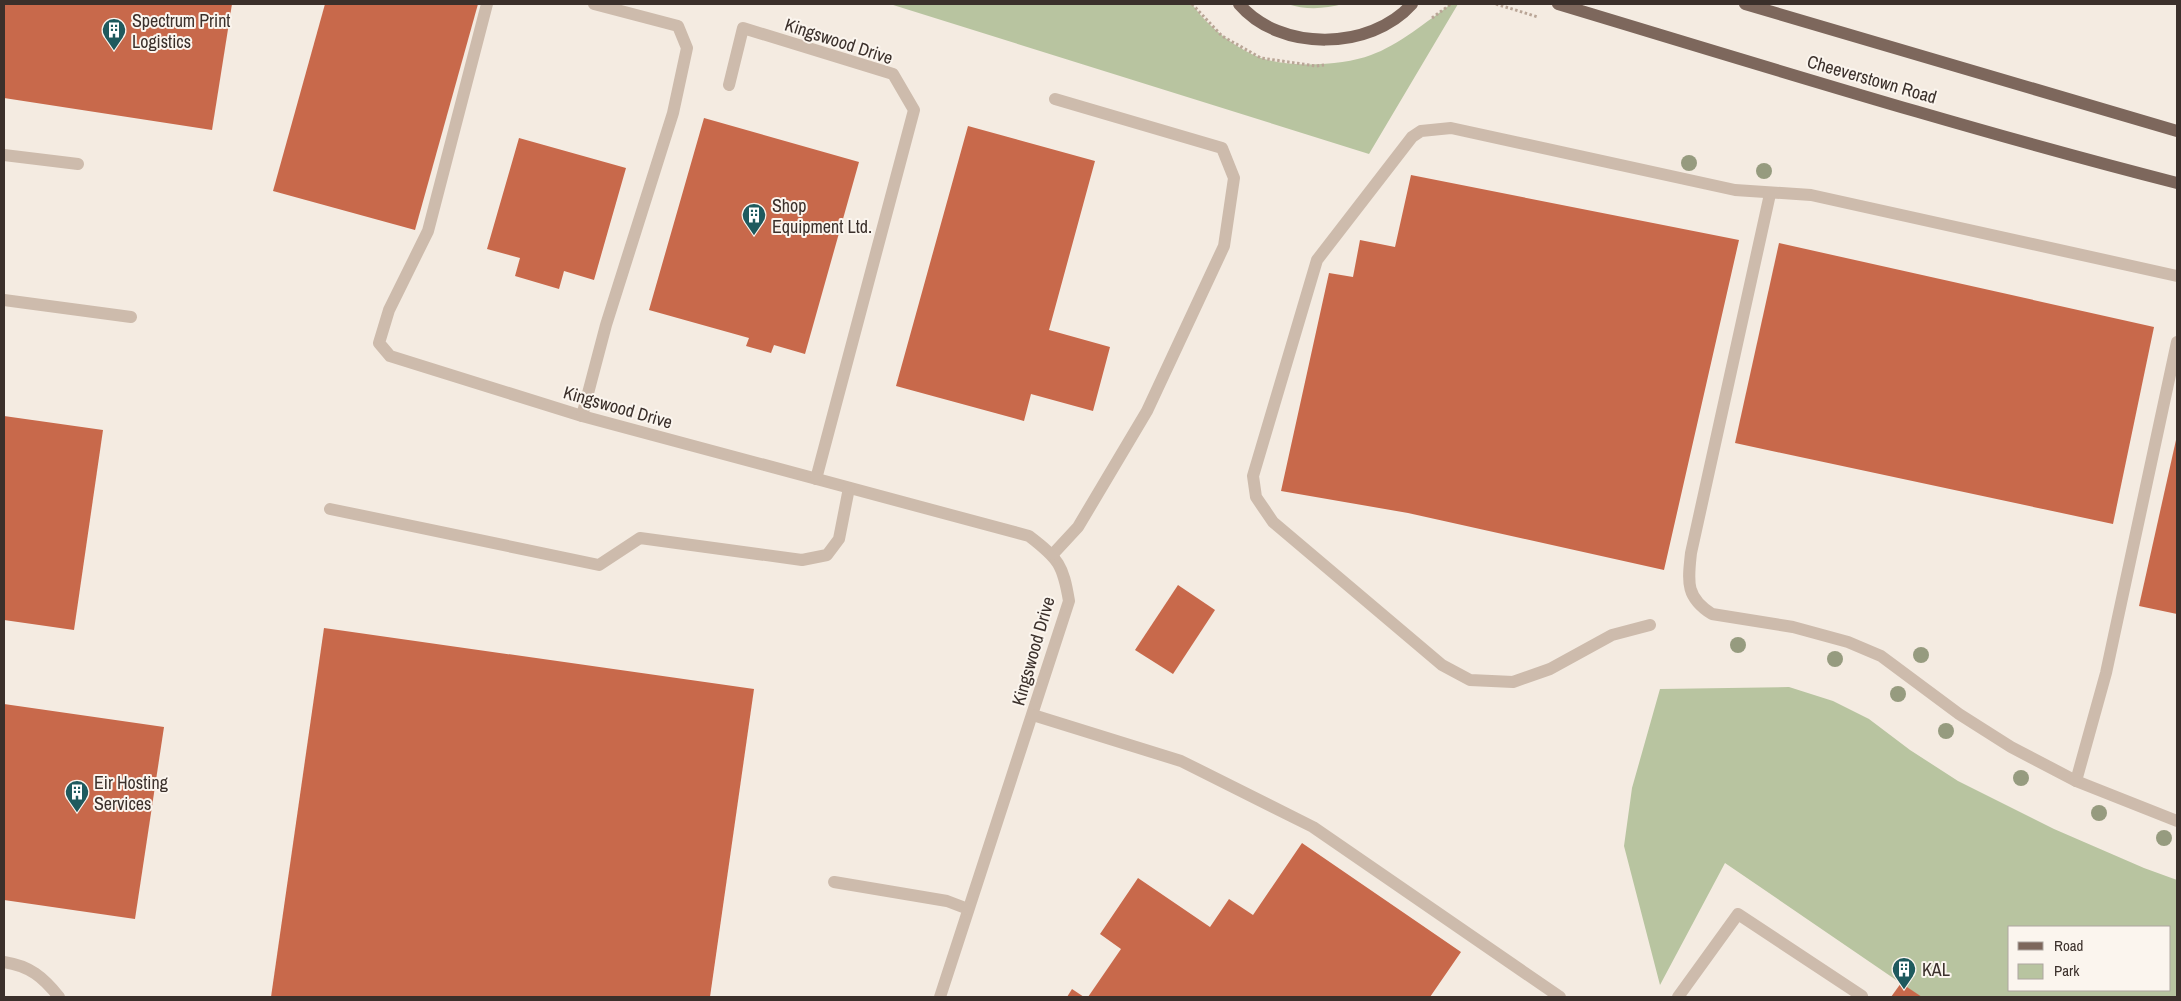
<svg xmlns="http://www.w3.org/2000/svg" width="2181" height="1001" viewBox="0 0 2181 1001" font-family="'Archivo Narrow',sans-serif">
<rect width="100%" height="100%" fill="#f4ebe1"/>
<g fill="#b8c4a0" fill-rule="evenodd">
<path d="M 890,4 L 1192,4 C 1208,27 1235,48 1261,58 C 1290,68 1342,66 1371,55 C 1397,46 1429,20 1451,4 L 1458,4 L 1369,154 Z"/>
<path d="M 1287,4 L 1343,4 C 1324,9 1306,10 1287,4 Z"/>
<path d="M 1789,687 L 1833,701 L 1869,719 L 1910,750 L 1958,781 L 2054,829 L 2144,868 L 2177,880 L 2177,997 L 1921,997 L 1725,863 L 1660,985 L 1624,846 L 1632,788 L 1660,689 ZM 2010,927 L 2170,927 L 2170,990 L 2010,990 Z"/>
</g>
<g fill="#c8694b">
<path d="M 4,4 L 232,4 L 212,130 L 4,98 Z"/>
<path d="M 325,4 L 478,4 L 415,230 L 273,191 Z"/>
<path d="M 704,118 L 859,162 L 805,354 L 774,345 L 771,353 L 746,346 L 749,338 L 649,310 Z"/>
<path d="M 968,126 L 1095,161 L 1049,330 L 1110,347 L 1093,411 L 1031,394 L 1024,421 L 896,386 Z"/>
<path d="M 519,138 L 626,168 L 594,280 L 564,271 L 559,289 L 515,276 L 520,258 L 487,249 Z"/>
<path d="M 1411,175 L 1739,240 L 1664,570 L 1408,513 L 1281,491 L 1329,273 L 1353,277 L 1360,240 L 1395,247 Z"/>
<path d="M 1779,243 L 2154,327 L 2113,524 L 1735,443 Z"/>
<path d="M 4,416 L 103,430 L 74,630 L 4,620 Z"/>
<path d="M 2176,440 L 2177,440 L 2177,614 L 2139,606 Z"/>
<path d="M 1178,585 L 1215,610 L 1173,674 L 1135,650 Z"/>
<path d="M 324,628 L 754,689 L 710,997 L 271,997 Z"/>
<path d="M 4,704 L 164,727 L 135,919 L 4,900 Z"/>
<path d="M 1302,843 L 1461,952 L 1430,997 L 1088,997 L 1121,949 L 1100,934 L 1138,878 L 1210,927 L 1229,899 L 1253,915 Z"/>
<path d="M 1901,983 L 1922,997 L 1891,997 Z"/>
<path d="M 1072,989 L 1084,997 L 1067,997 Z"/>
</g>
<g fill="none" stroke-linecap="round" stroke-linejoin="round">
<g stroke="#b9a596" stroke-width="3" stroke-dasharray="2.5 2.5" stroke-linecap="butt">
<path d="M 1192,4 L 1222,36 L 1261,58 L 1316,66 L 1324,65"/>
<path d="M 1496,4 L 1538,17"/>
<path d="M 1432,18 L 1451,4"/>
</g>
<g stroke="#cdbbac" stroke-width="12">
<path d="M 487,4 L 428,231 L 389,310 L 379,343 L 390,356 L 582,416 L 1029,536 C 1059,559 1063,565 1069,601 L 940,997"/>
<path d="M 729,85 L 743,28 L 893,74 L 914,110 L 816,479"/>
<path d="M 4,155 L 78,164"/>
<path d="M 1770,194 L 1691,553 C 1688,581 1685,597 1712,614 L 1793,627 L 1848,642 L 1881,656 L 1959,714 L 2011,747 L 2076,781 L 2177,821"/>
<path d="M 4,300 L 131,317"/>
<path d="M 582,416 L 606,325 L 673,113 L 687,48 L 678,26 L 594,4"/>
<path d="M 330,509 L 599,565 L 640,538 L 802,560 L 827,555 L 839,539 L 849,488"/>
<path d="M 1053,554 L 1078,527 L 1147,411 L 1224,246 L 1234,178 L 1222,148 L 1055,99"/>
<path d="M 1650,625 L 1612,635 L 1550,669 L 1513,682 L 1470,680 L 1442,665 L 1273,522 L 1256,497 L 1253,476 L 1317,260 L 1412,137 L 1421,131 L 1451,128 L 1735,190 L 1811,195 L 2177,276"/>
<path d="M 1033,715 L 1181,761 L 1313,827 L 1560,997"/>
<path d="M 2076,781 L 2106,673 L 2177,342"/>
<path d="M 834,882 L 947,901 L 968,909"/>
<path d="M 4,962 C 30,966 43,977 59,997"/>
<path d="M 1678,997 L 1738,914 L 1862,996"/>
</g>
<g stroke="#7d675c" stroke-width="12">
<path d="M 1239,4 C 1280,52 1370,51 1412,4"/>
<path d="M 1558,4 C 1764,66 1969,130 2177,183"/>
<path d="M 1745,4 L 2177,131"/>
</g>
</g>
<g fill="#969b7f">
<circle cx="1689" cy="163" r="8"/>
<circle cx="1764" cy="171" r="8"/>
<circle cx="1738" cy="645" r="8"/>
<circle cx="1921" cy="655" r="8"/>
<circle cx="1835" cy="659" r="8"/>
<circle cx="1898" cy="694" r="8"/>
<circle cx="1946" cy="731" r="8"/>
<circle cx="2021" cy="778" r="8"/>
<circle cx="2099" cy="813" r="8"/>
<circle cx="2164" cy="838" r="8"/>
</g>
<defs>
<g id="building-pin" transform="scale(1.25)"><path d="M0 17L-7.5 6A9.5 9.5 0 1 1 7.5 6Z" fill="#1f5a5e" stroke="#fbf5ee"/><path d="M-4-6H4V6H1V3H-1V6H-4ZM-2.5-4.3h1.7v1.8h-1.7ZM.8-4.3h1.7v1.8H.8ZM-2.5-1h1.7V.8h-1.7ZM.8-1h1.7V.8H.8Z" fill="#fff"/></g>
</defs>
<g fill-rule="evenodd">
<use href="#building-pin" x="114" y="30"/>
<use href="#building-pin" x="754" y="215"/>
<use href="#building-pin" x="77" y="792"/>
<use href="#building-pin" x="1904" y="969"/>
</g>
<g text-anchor="middle" dominant-baseline="central" stroke-width="4" stroke-linejoin="round" paint-order="stroke">
<g font-size="18" fill="#3b302b" stroke="#fbf5ee" text-anchor="start">
<text x="132" y="20">Spectrum Print<tspan x="132" dy="21">Logistics</tspan></text>
<text x="772" y="205">Shop<tspan x="772" dy="21">Equipment Ltd.</tspan></text>
<text x="94" y="782">Eir Hosting<tspan x="94" dy="21">Services</tspan></text>
<text x="1922" y="969">KAL</text>
</g>
<g font-size="18" fill="#3b302b" stroke="#fbf5ee">
<text transform="translate(839 41) rotate(18)">Kingswood Drive</text>
<text transform="translate(1872 79) rotate(16)">Cheeverstown Road</text>
<text transform="translate(618 407) rotate(16)">Kingswood Drive</text>
<text transform="translate(1033 651) rotate(-74)">Kingswood Drive</text>
</g>
</g>
<rect width="2181" height="1001" fill="none" stroke="#3b302b" stroke-width="10"/>
<rect x="2008" y="926" width="162" height="65" fill="#fbf5ee" stroke="#aea6a0"/>
<rect x="2018" y="942" width="25" height="8" fill="#7d675c" stroke="#aea6a0"/>
<text x="2054" y="951" font-size="15" fill="#3b302b">Road</text>
<rect x="2018" y="964" width="25" height="15" fill="#b8c4a0" stroke="#aea6a0"/>
<text x="2054" y="976" font-size="15" fill="#3b302b">Park</text>
</svg>
